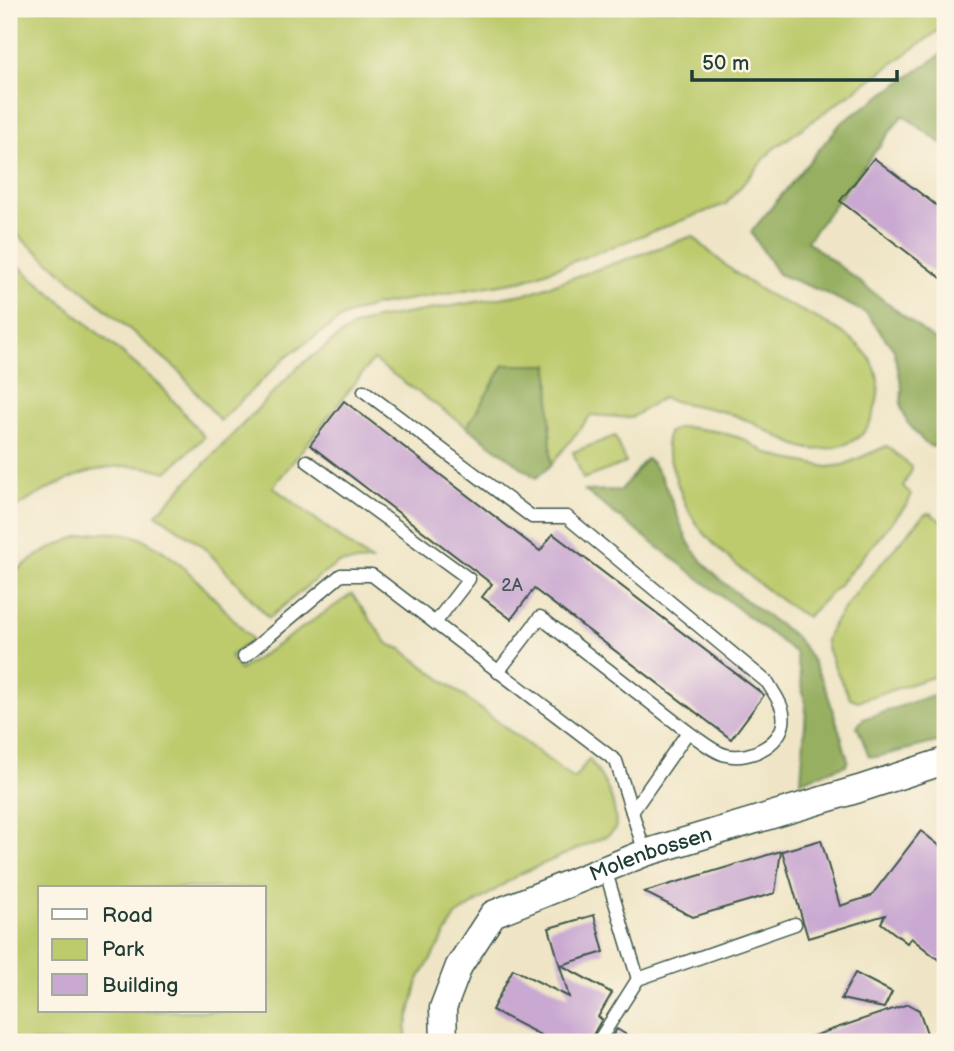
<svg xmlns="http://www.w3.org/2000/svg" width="954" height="1051" viewBox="0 0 954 1051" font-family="'Balsamiq Sans',sans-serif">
<rect width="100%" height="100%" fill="#fcf5e5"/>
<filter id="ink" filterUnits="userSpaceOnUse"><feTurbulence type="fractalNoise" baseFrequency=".0143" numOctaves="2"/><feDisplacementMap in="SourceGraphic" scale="14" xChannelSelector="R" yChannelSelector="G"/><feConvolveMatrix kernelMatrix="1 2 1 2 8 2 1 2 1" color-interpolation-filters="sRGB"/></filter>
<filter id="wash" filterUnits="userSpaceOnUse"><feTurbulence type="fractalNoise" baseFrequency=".00686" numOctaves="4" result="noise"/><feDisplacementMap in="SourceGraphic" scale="28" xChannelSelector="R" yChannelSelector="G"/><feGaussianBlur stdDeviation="1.57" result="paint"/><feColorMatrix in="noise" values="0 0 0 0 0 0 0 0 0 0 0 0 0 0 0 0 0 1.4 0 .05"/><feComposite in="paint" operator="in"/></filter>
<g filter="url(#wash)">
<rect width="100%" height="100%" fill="#efe5c6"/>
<g fill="#bdcb6d" stroke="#6e8450" stroke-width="2" fill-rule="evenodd">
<path d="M 9,9 L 945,9 L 945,26 L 772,150 L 726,204 L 524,280 L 372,306 L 345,316 L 287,356 L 220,421 L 178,370 L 9,228 Z"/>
<path d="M 693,236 C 715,258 737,276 764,292 C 794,309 830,321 857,344 C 874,359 882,378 877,401 C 874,413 871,425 862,434 C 849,447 819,453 802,447 C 778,439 758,423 734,415 C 711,407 685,405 662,398 L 631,418 L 591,415 L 551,465 L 549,365 L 504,365 L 467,427 L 373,360 L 273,487 L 371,561 L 339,563 L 317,578 L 269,618 L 203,546 L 156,514 L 298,367 L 352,327 L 376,319 L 529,293 Z"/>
<path d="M 9,258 L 161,386 L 204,437 L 167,472 C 108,453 58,481 9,512 Z"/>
<path d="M 686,427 L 720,432 L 743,439 L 767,453 L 782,458 L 828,467 L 843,465 L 887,446 L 911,467 L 912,470 L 903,486 L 911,495 L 908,503 L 839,585 L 807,617 C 777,600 712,549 694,520 C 680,498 673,469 666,445 L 668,433 L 677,428 Z"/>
<path d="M 615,436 L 626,463 L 583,479 L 573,452 Z"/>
<path d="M 930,513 L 945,524 L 945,673 L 858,701 L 850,698 C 843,685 828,655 826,643 C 823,623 909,533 925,514 Z"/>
<path d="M 95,533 C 105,533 117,532 127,534 C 172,543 220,606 251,638 L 251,641 L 230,656 L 240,670 L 352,594 L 388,644 L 401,649 L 574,779 L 589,759 C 606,782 616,800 616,829 L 607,836 L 518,875 L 456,916 L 418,981 L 406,1028 L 406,1042 L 9,1042 L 9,576 C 34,557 63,538 95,533 ZM 264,888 L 264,1011 L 40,1011 L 40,888 Z"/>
</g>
<g fill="#96af60" stroke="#5a764a" stroke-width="2">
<path d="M 945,52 L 945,146 L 903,115 L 807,241 L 945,348 L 945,437 L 937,446 L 932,447 L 924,442 L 907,422 L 901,406 L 902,388 L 894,350 L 866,313 L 826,293 L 778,274 L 751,232 L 841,123 Z"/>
<path d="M 504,365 L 549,365 L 551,465 L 536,478 L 467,427 Z"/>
<path d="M 646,459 C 662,464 679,525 689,543 C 707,574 742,597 771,619 C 780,626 793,633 800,642 C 826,675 836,721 848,760 L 846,765 L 801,781 L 806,709 L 796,653 L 585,491 L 621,490 Z"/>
<path d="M 945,691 L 945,740 L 877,757 L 869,756 L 857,726 L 863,719 Z"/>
</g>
<g id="blocks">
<g fill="#c9a8d1">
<path d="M 874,158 L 945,212 L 945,281 L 840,201 Z"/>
<path d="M 344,401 L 540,551 L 553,534 L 764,695 L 731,739 L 534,589 L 511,619 L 482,597 L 492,584 L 310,445 Z"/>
<path d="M 921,831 L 945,850 L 945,965 L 911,938 L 907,943 L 881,923 L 885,915 L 808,938 L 782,851 L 821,840 L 840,906 L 871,896 Z"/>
<path d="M 781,851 L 775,893 L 720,909 L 693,917 L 644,892 Z"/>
<path d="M 594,915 L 604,952 L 561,965 L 612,993 L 598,1017 L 602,1019 L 589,1042 L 554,1042 L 492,1010 L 513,969 L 569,997 L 549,928 Z"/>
<path d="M 855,973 L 892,992 L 884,1008 L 841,999 Z"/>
<path d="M 908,1004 L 919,1010 L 930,1042 L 807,1042 L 807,1038 Z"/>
<path d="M 617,1029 L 638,1042 L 608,1042 Z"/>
</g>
</g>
</g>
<g filter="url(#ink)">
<use href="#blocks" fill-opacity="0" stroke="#3e564a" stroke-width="2"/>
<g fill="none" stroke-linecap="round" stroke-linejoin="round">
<g stroke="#3e564a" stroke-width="15">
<g id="lane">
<path d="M 364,391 L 532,517 L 567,517 L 768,683 C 773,692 782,703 783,713 C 788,742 751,761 726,755 C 713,752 699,739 688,732 L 632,812"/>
<path d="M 307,461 L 469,579 L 435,623"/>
<path d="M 244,657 L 341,575 L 372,575 L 616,761 L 645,853"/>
<path d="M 498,672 L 540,617 L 688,732"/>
<path d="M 605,869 L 638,979 L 795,924"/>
<path d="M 598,1042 L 638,979"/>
</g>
</g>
<g stroke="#3e564a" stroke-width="29">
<g id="street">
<path id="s1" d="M 444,1042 L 443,1008 L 459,966 L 493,914 L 645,853 L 859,789 L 945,761"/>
</g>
</g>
<use href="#lane" stroke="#fff" stroke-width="12"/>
<use href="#street" stroke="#fff" stroke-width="26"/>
</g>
</g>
<g text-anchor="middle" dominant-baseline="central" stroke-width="7" stroke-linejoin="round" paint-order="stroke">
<g font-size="18" fill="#4a585b">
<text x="512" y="585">2A</text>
</g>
<g font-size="21" fill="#1f3d34" stroke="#fcf5e5">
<text stroke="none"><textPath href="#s1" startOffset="310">Molenbossen</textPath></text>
</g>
</g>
<rect width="954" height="1051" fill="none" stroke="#fcf5e5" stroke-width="35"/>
<rect x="38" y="886" width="228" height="126" fill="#fcf5e5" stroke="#a4ab9e" stroke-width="2"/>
<rect x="52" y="909" width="35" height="10" fill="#ffffff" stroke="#a4ab9e" stroke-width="2"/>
<text x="102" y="922" font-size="21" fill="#1f3d34">Road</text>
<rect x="52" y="939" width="35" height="21" fill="#bdcb6d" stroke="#a4ab9e" stroke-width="2"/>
<text x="102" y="956" font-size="21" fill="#1f3d34">Park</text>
<rect x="52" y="974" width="35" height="21" fill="#c9a8d1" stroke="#a4ab9e" stroke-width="2"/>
<text x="102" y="992" font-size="21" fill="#1f3d34">Building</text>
<path d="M692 70v10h205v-10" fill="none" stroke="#1f3d34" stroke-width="3.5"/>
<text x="702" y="70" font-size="21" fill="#1f3d34" stroke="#fcf5e5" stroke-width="5" paint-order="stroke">50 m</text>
</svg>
